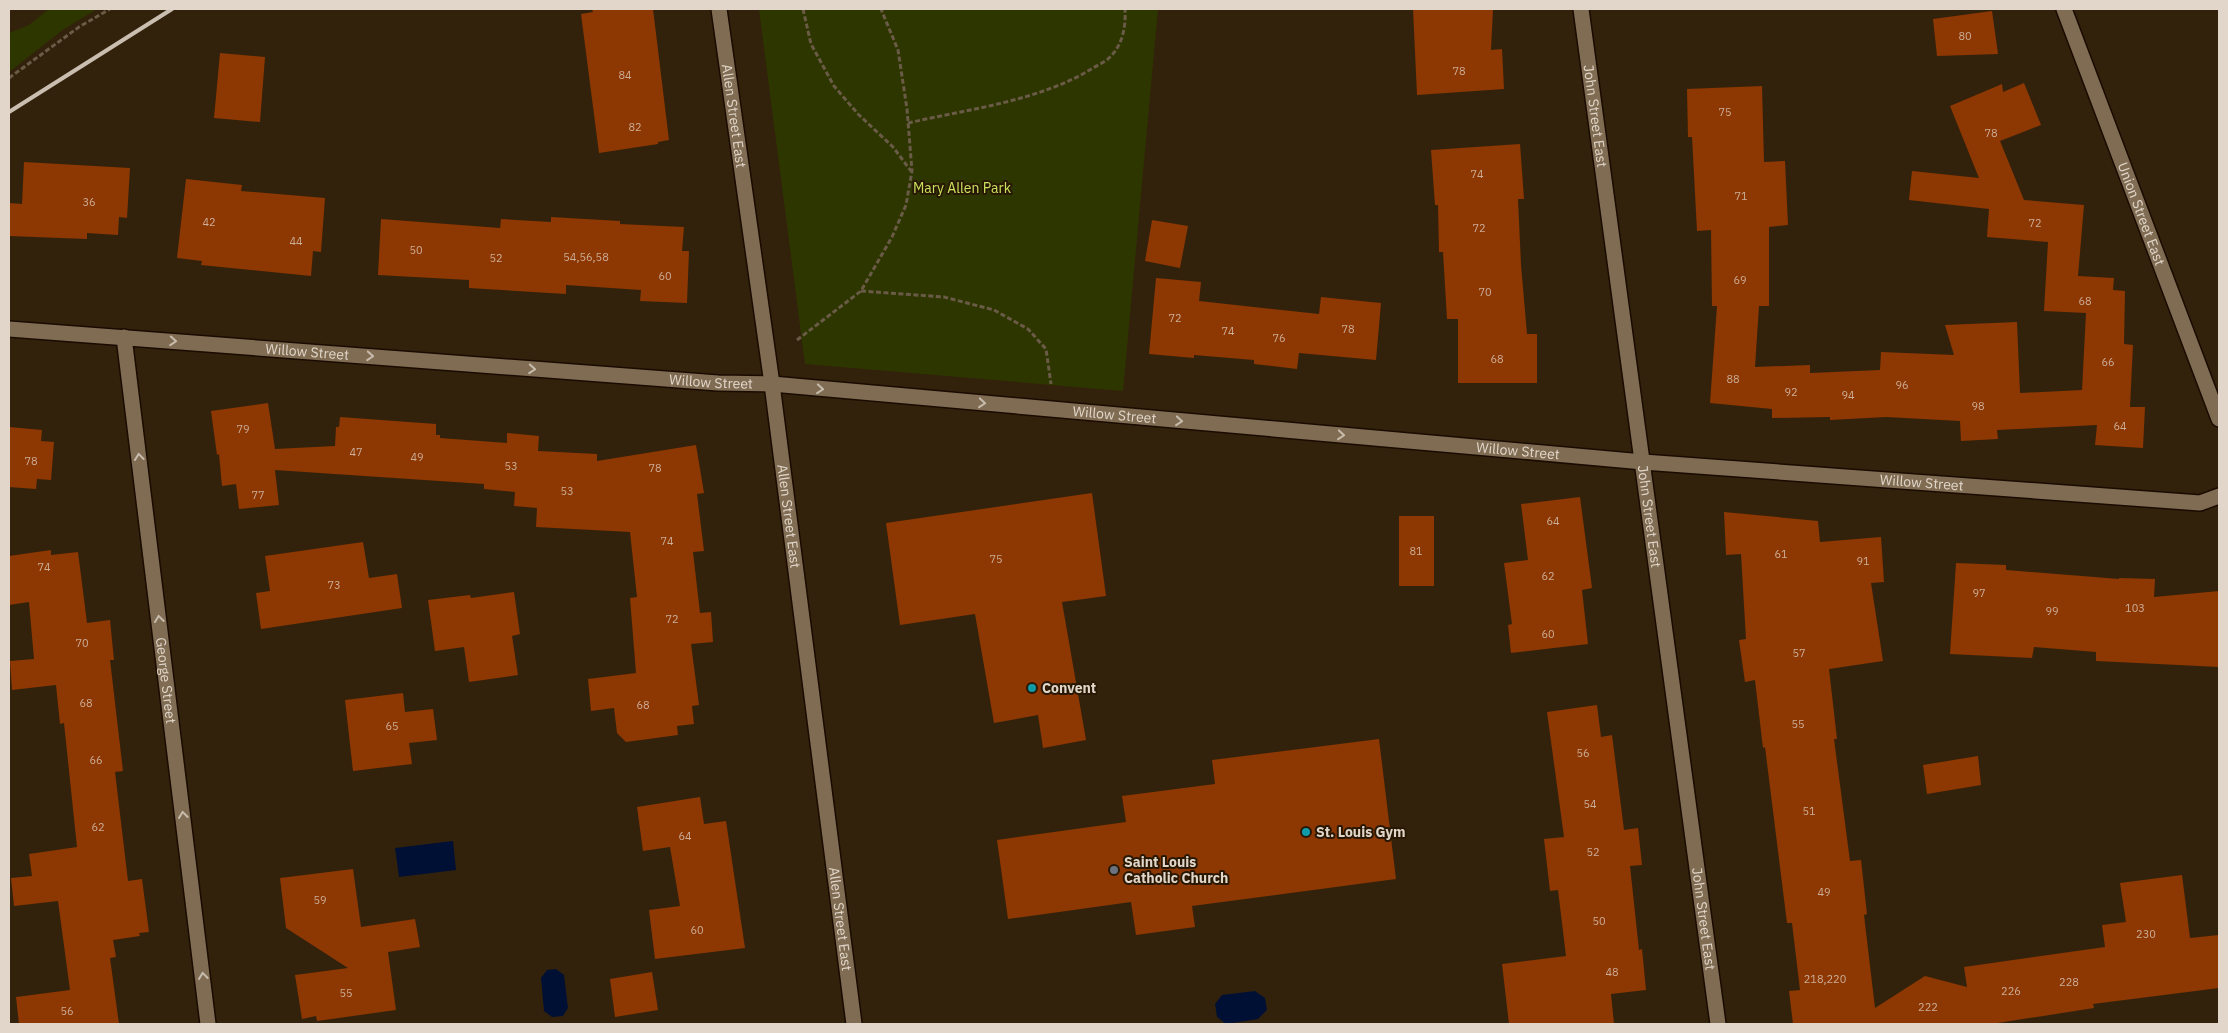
<svg xmlns="http://www.w3.org/2000/svg" width="2228" height="1033" viewBox="0 0 2228 1033" font-family="'IBM Plex Sans',sans-serif">
<rect width="100%" height="100%" fill="#33220b"/>
<g fill="#2e3600">
<path d="M 49,9 L 97,9 L 64,29 L 9,72 L 9,33 L 29,25 Z"/>
<path d="M 759,9 L 1158,9 L 1123,391 L 805,364 Z"/>
</g>
<g fill="#001034">
<path d="M 453,841 L 456,870 L 399,877 L 395,848 Z"/>
<path d="M 556,969 L 564,975 L 568,1008 L 563,1016 L 552,1017 L 544,1011 L 541,978 L 547,970 Z"/>
<path d="M 1255,991 L 1265,998 L 1267,1010 L 1258,1019 L 1226,1024 L 1217,1017 L 1215,1004 L 1222,995 Z"/>
</g>
<g fill="#8d3703">
<path d="M 592,9 L 653,9 L 669,140 L 658,142 L 658,144 L 599,153 L 581,14 L 593,12 Z"/>
<path d="M 1413,9 L 1493,9 L 1491,50 L 1502,49 L 1504,89 L 1417,95 Z"/>
<path d="M 1992,11 L 1998,54 L 1937,56 L 1933,19 Z"/>
<path d="M 220,53 L 265,57 L 260,122 L 214,118 Z"/>
<path d="M 2024,83 L 2041,125 L 2000,141 L 2024,200 L 2084,205 L 2078,276 L 2114,278 L 2113,290 L 2125,291 L 2124,344 L 2133,345 L 2130,407 L 2145,407 L 2143,448 L 2095,445 L 2097,425 L 1997,430 L 1998,439 L 1961,441 L 1960,421 L 1886,417 L 1830,420 L 1830,417 L 1772,418 L 1772,409 L 1710,403 L 1717,306 L 1712,306 L 1711,230 L 1697,231 L 1692,137 L 1688,137 L 1687,89 L 1762,86 L 1764,162 L 1785,161 L 1788,225 L 1769,227 L 1769,306 L 1759,306 L 1755,367 L 1810,365 L 1810,373 L 1880,370 L 1881,352 L 1954,355 L 1945,325 L 2017,322 L 2020,393 L 2082,390 L 2086,313 L 2044,311 L 2048,242 L 1987,237 L 1989,209 L 1909,200 L 1912,171 L 1979,178 L 1950,106 L 2002,84 L 2003,92 Z"/>
<path d="M 1520,144 L 1524,199 L 1518,199 L 1521,265 L 1527,334 L 1537,334 L 1537,383 L 1458,383 L 1458,319 L 1447,319 L 1443,252 L 1439,252 L 1438,205 L 1435,205 L 1431,150 Z"/>
<path d="M 24,162 L 130,168 L 127,218 L 119,217 L 118,235 L 87,233 L 87,239 L 9,236 L 9,203 L 22,204 Z"/>
<path d="M 186,179 L 242,185 L 241,191 L 325,198 L 321,252 L 313,251 L 311,276 L 201,265 L 202,261 L 177,258 Z"/>
<path d="M 551,217 L 620,221 L 620,224 L 684,227 L 682,251 L 689,251 L 687,303 L 640,301 L 641,290 L 566,285 L 566,294 L 469,288 L 469,280 L 378,275 L 381,219 L 500,228 L 501,219 L 551,222 Z"/>
<path d="M 1152,220 L 1188,226 L 1180,268 L 1145,261 Z"/>
<path d="M 1156,278 L 1201,282 L 1199,301 L 1319,314 L 1321,297 L 1381,303 L 1376,360 L 1299,353 L 1297,369 L 1254,364 L 1254,360 L 1194,355 L 1194,358 L 1149,354 Z"/>
<path d="M 268,403 L 275,449 L 335,446 L 336,427 L 339,427 L 340,417 L 436,424 L 436,435 L 440,435 L 440,438 L 507,443 L 507,433 L 539,436 L 538,451 L 597,454 L 597,461 L 696,445 L 704,493 L 697,494 L 704,551 L 693,552 L 700,613 L 711,612 L 713,642 L 691,644 L 699,705 L 692,706 L 694,724 L 677,726 L 678,735 L 626,742 L 617,733 L 614,708 L 591,711 L 588,679 L 636,673 L 630,598 L 637,597 L 630,532 L 536,527 L 537,508 L 514,506 L 515,492 L 484,489 L 484,484 L 275,470 L 279,505 L 239,509 L 236,484 L 222,486 L 219,454 L 217,455 L 211,411 Z"/>
<path d="M 9,427 L 42,430 L 41,441 L 54,442 L 51,480 L 37,479 L 36,489 L 9,487 Z"/>
<path d="M 1092,493 L 1106,596 L 1062,602 L 1086,740 L 1043,748 L 1038,715 L 994,723 L 975,614 L 900,625 L 886,523 Z"/>
<path d="M 1580,497 L 1592,588 L 1582,590 L 1588,644 L 1511,653 L 1508,625 L 1512,624 L 1504,563 L 1528,560 L 1521,504 Z"/>
<path d="M 1724,512 L 1818,521 L 1820,542 L 1881,537 L 1884,582 L 1871,583 L 1883,661 L 1829,669 L 1837,739 L 1834,739 L 1850,861 L 1861,860 L 1867,914 L 1864,915 L 1875,1008 L 1925,976 L 1967,987 L 1964,967 L 2105,947 L 2102,925 L 2126,922 L 2120,883 L 2182,875 L 2190,938 L 2219,935 L 2219,988 L 2093,1004 L 2094,1008 L 1991,1024 L 1793,1024 L 1789,991 L 1800,990 L 1792,923 L 1787,923 L 1765,747 L 1763,748 L 1755,680 L 1745,682 L 1739,640 L 1746,639 L 1741,554 L 1726,555 Z"/>
<rect x="1399" y="516" width="35" height="70"/>
<path d="M 363,542 L 369,578 L 397,574 L 402,608 L 261,629 L 256,593 L 270,591 L 265,556 Z"/>
<path d="M 51,550 L 51,555 L 78,552 L 87,623 L 110,620 L 114,660 L 110,660 L 123,771 L 115,772 L 128,881 L 142,879 L 149,932 L 139,933 L 140,936 L 113,940 L 116,957 L 110,958 L 119,1024 L 19,1024 L 16,997 L 70,990 L 58,901 L 14,906 L 11,878 L 32,876 L 29,854 L 77,847 L 64,723 L 60,724 L 56,685 L 12,690 L 10,661 L 34,659 L 29,602 L 9,605 L 9,556 Z"/>
<path d="M 1956,563 L 2006,565 L 2006,570 L 2119,579 L 2119,578 L 2155,579 L 2154,597 L 2219,591 L 2219,667 L 2096,661 L 2096,652 L 2034,647 L 2032,658 L 1950,654 Z"/>
<path d="M 514,592 L 520,634 L 512,636 L 518,675 L 469,682 L 464,647 L 435,651 L 428,600 L 470,595 L 471,598 Z"/>
<path d="M 403,693 L 405,712 L 433,709 L 437,740 L 409,743 L 412,764 L 353,771 L 345,700 Z"/>
<path d="M 1597,705 L 1601,737 L 1612,735 L 1624,830 L 1638,828 L 1642,865 L 1630,866 L 1639,950 L 1642,949 L 1646,990 L 1611,994 L 1614,1024 L 1509,1024 L 1502,964 L 1566,956 L 1558,890 L 1550,891 L 1544,839 L 1564,837 L 1547,712 Z"/>
<path d="M 1379,739 L 1396,879 L 1192,906 L 1195,927 L 1136,935 L 1131,902 L 1008,919 L 997,840 L 1126,822 L 1122,796 L 1215,784 L 1212,760 Z"/>
<path d="M 1978,756 L 1981,785 L 1927,794 L 1923,765 Z"/>
<path d="M 700,797 L 704,824 L 726,821 L 745,948 L 655,959 L 649,910 L 680,906 L 670,847 L 643,851 L 637,807 Z"/>
<path d="M 353,869 L 361,927 L 415,919 L 420,947 L 388,952 L 396,1010 L 317,1021 L 316,1016 L 302,1019 L 295,975 L 348,968 L 286,928 L 280,878 Z"/>
<path d="M 652,972 L 658,1010 L 615,1017 L 610,979 Z"/>
</g>
<g fill="none" stroke-linecap="round" stroke-linejoin="round">
<g stroke="#1a0b00" stroke-width="18">
<g id="minor">
<path id="s1" d="M 719,9 L 772,384 L 854,1024"/>
<path id="s2" d="M 1581,9 L 1718,1024"/>
<path id="s3" d="M 9,329 L 718,383 L 772,384 L 1643,462 L 2200,503 L 2219,496"/>
<path id="s4" d="M 124,337 L 208,1024"/>
</g>
</g>
<g stroke="#1a0b00" stroke-width="18">
<g id="tertiary">
<path id="s5" d="M 2064,9 L 2219,419"/>
</g>
</g>
<g stroke="#6a5b47" stroke-width="3" stroke-dasharray="5 2.5" stroke-linecap="butt">
<path d="M 803,9 L 811,44 L 834,86 L 858,114 L 893,147 L 911,171"/>
<path d="M 9,78 L 79,27 L 110,9"/>
<path d="M 908,123 C 969,109 1040,101 1093,68 C 1098,65 1105,62 1109,58 C 1123,45 1126,26 1125,9"/>
<path d="M 861,291 L 944,297 L 994,310 L 1028,329 L 1046,349 L 1051,384"/>
<path d="M 797,340 L 861,291 L 892,237 L 906,205 L 912,171 L 907,109 L 898,50 L 881,9"/>
</g>
<use href="#minor" stroke="#7f6c53" stroke-width="15"/>
<use href="#tertiary" stroke="#7f6c53" stroke-width="15"/>
<path stroke="#cabeb0" stroke-width="4" d="M 9,112 L 172,9"/>
</g>
<defs><path id="oneway-chevron" d="M-2-3.5L2.5 0L-2 3.5" fill="none" stroke-width="1.6" stroke-linecap="round" stroke-linejoin="round" transform="scale(1.25)"/></defs>
<g stroke="#c8bcac">
<use href="#oneway-chevron" transform="translate(173 341) rotate(4)"/>
<use href="#oneway-chevron" transform="translate(370 356) rotate(4)"/>
<use href="#oneway-chevron" transform="translate(532 369) rotate(4)"/>
<use href="#oneway-chevron" transform="translate(820 389) rotate(5)"/>
<use href="#oneway-chevron" transform="translate(982 403) rotate(5)"/>
<use href="#oneway-chevron" transform="translate(1179 421) rotate(5)"/>
<use href="#oneway-chevron" transform="translate(1341 435) rotate(5)"/>
<use href="#oneway-chevron" transform="translate(139 457) rotate(-97)"/>
<use href="#oneway-chevron" transform="translate(159 619) rotate(-97)"/>
<use href="#oneway-chevron" transform="translate(183 815) rotate(-97)"/>
<use href="#oneway-chevron" transform="translate(203 976) rotate(-97)"/>
</g>
<g fill="#0f9aa8" stroke="#281803" stroke-width="2">
<circle cx="1032" cy="688" r="5"/>
<circle cx="1306" cy="832" r="5"/>
</g>
<circle fill="#6b7280" stroke="#281803" stroke-width="2" cx="1114" cy="870" r="5"/>
<g text-anchor="middle" dominant-baseline="central" stroke-width="4" stroke-linejoin="round" paint-order="stroke">
<g font-size="11" fill="#ccae98">
<text x="1965" y="36">80</text>
<text x="1459" y="71">78</text>
<text x="625" y="75">84</text>
<text x="1725" y="112">75</text>
<text x="635" y="127">82</text>
<text x="1991" y="133">78</text>
<text x="1477" y="174">74</text>
<text x="1741" y="196">71</text>
<text x="89" y="202">36</text>
<text x="209" y="222">42</text>
<text x="2035" y="223">72</text>
<text x="1479" y="228">72</text>
<text x="296" y="241">44</text>
<text x="416" y="250">50</text>
<text x="586" y="257">54,56,58</text>
<text x="496" y="258">52</text>
<text x="665" y="276">60</text>
<text x="1740" y="280">69</text>
<text x="1485" y="292">70</text>
<text x="2085" y="301">68</text>
<text x="1175" y="318">72</text>
<text x="1348" y="329">78</text>
<text x="1228" y="331">74</text>
<text x="1279" y="338">76</text>
<text x="1497" y="359">68</text>
<text x="2108" y="362">66</text>
<text x="1733" y="379">88</text>
<text x="1902" y="385">96</text>
<text x="1791" y="392">92</text>
<text x="1848" y="395">94</text>
<text x="1978" y="406">98</text>
<text x="2120" y="426">64</text>
<text x="243" y="429">79</text>
<text x="356" y="452">47</text>
<text x="417" y="457">49</text>
<text x="31" y="461">78</text>
<text x="511" y="466">53</text>
<text x="655" y="468">78</text>
<text x="567" y="491">53</text>
<text x="258" y="495">77</text>
<text x="1553" y="521">64</text>
<text x="667" y="541">74</text>
<text x="1416" y="551">81</text>
<text x="1781" y="554">61</text>
<text x="996" y="559">75</text>
<text x="1863" y="561">91</text>
<text x="44" y="567">74</text>
<text x="1548" y="576">62</text>
<text x="334" y="585">73</text>
<text x="1979" y="593">97</text>
<text x="2135" y="608">103</text>
<text x="2052" y="611">99</text>
<text x="672" y="619">72</text>
<text x="1548" y="634">60</text>
<text x="82" y="643">70</text>
<text x="1799" y="653">57</text>
<text x="86" y="703">68</text>
<text x="643" y="705">68</text>
<text x="1798" y="724">55</text>
<text x="392" y="726">65</text>
<text x="1583" y="753">56</text>
<text x="96" y="760">66</text>
<text x="1590" y="804">54</text>
<text x="1809" y="811">51</text>
<text x="98" y="827">62</text>
<text x="685" y="836">64</text>
<text x="1593" y="852">52</text>
<text x="1824" y="892">49</text>
<text x="320" y="900">59</text>
<text x="1599" y="921">50</text>
<text x="697" y="930">60</text>
<text x="2146" y="934">230</text>
<text x="1612" y="972">48</text>
<text x="1825" y="979">218,220</text>
<text x="2069" y="982">228</text>
<text x="2011" y="991">226</text>
<text x="346" y="993">55</text>
<text x="1928" y="1007">222</text>
<text x="67" y="1011">56</text>
</g>
<g font-size="14" fill="#e1d6c9" stroke="#281803">
<text stroke="none"><textPath href="#s1" startOffset="108">Allen Street East</textPath></text>
<text stroke="none"><textPath href="#s2" startOffset="108">John Street East</textPath></text>
<text stroke="none"><textPath href="#s5" startOffset="219">Union Street East</textPath></text>
<text stroke="none"><textPath href="#s3" startOffset="299">Willow Street</textPath></text>
<text stroke="none"><textPath href="#s3" startOffset="704">Willow Street</textPath></text>
<text stroke="none"><textPath href="#s3" startOffset="1109">Willow Street</textPath></text>
<text stroke="none"><textPath href="#s3" startOffset="1514">Willow Street</textPath></text>
<text stroke="none"><textPath href="#s3" startOffset="1919">Willow Street</textPath></text>
<text stroke="none"><textPath href="#s1" startOffset="512">Allen Street East</textPath></text>
<text stroke="none"><textPath href="#s2" startOffset="512">John Street East</textPath></text>
<text stroke="none"><textPath href="#s4" startOffset="346">George Street</textPath></text>
<text stroke="none"><textPath href="#s1" startOffset="918">Allen Street East</textPath></text>
<text stroke="none"><textPath href="#s2" startOffset="918">John Street East</textPath></text>
</g>
<g font-size="14" fill="#cae25d" stroke="#281803">
<text x="962" y="188">Mary Allen Park</text>
</g>
<g font-size="14" font-weight="bold" fill="#e1d6c9" stroke="#281803" text-anchor="start">
<text x="1042" y="688">Convent</text>
<text x="1316" y="832">St. Louis Gym</text>
<text x="1124" y="862">Saint Louis<tspan x="1124" dy="16">Catholic Church</tspan></text>
</g>
</g>
<rect width="2228" height="1033" fill="none" stroke="#e1d6c9" stroke-width="20"/>
</svg>
